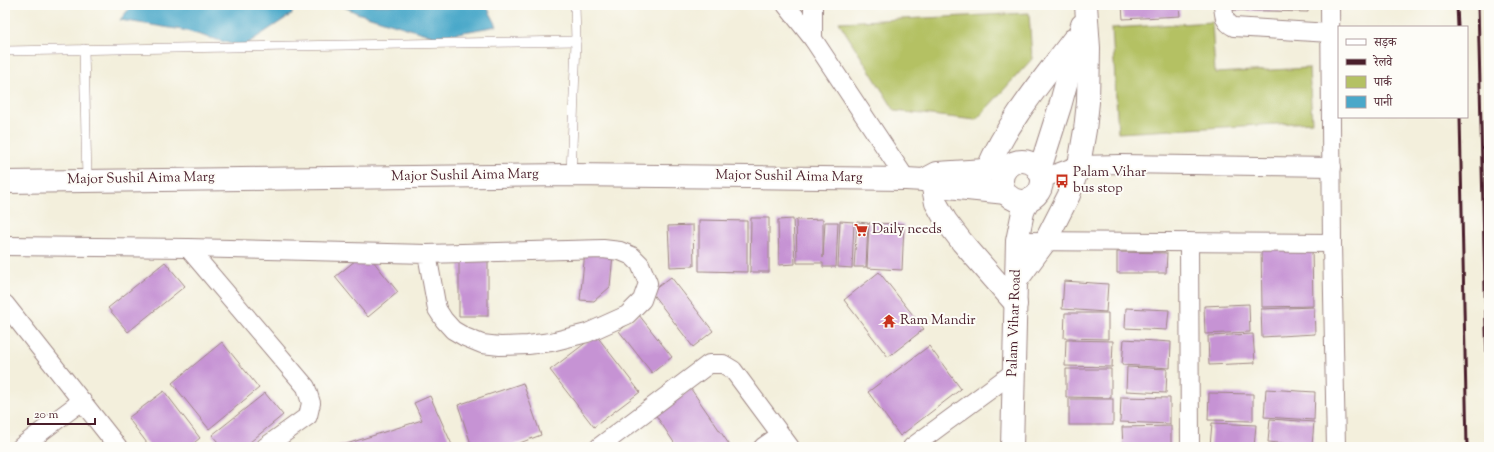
<svg xmlns="http://www.w3.org/2000/svg" width="1494" height="452" viewBox="0 0 1494 452" font-family="'Sorts Mill Goudy','Noto Serif Devanagari',serif">
<rect width="100%" height="100%" fill="#fdfcf7"/>
<filter id="ink" filterUnits="userSpaceOnUse"><feTurbulence type="fractalNoise" baseFrequency=".025" numOctaves="2"/><feDisplacementMap in="SourceGraphic" scale="8" xChannelSelector="R" yChannelSelector="G"/><feConvolveMatrix kernelMatrix="1 2 1 2 8 2 1 2 1" color-interpolation-filters="sRGB"/></filter>
<filter id="wash" filterUnits="userSpaceOnUse"><feTurbulence type="fractalNoise" baseFrequency=".012" numOctaves="4" result="noise"/><feDisplacementMap in="SourceGraphic" scale="16" xChannelSelector="R" yChannelSelector="G"/><feGaussianBlur stdDeviation="0.9" result="paint"/><feColorMatrix in="noise" values="0 0 0 0 0 0 0 0 0 0 0 0 0 0 0 0 0 1.4 0 .05"/><feComposite in="paint" operator="in"/></filter>
<g filter="url(#wash)">
<rect width="100%" height="100%" fill="#f3efdc"/>
<g fill="#b4c163" stroke="#7f7047">
<path d="M 1029,13 L 1032,59 L 976,120 L 895,111 L 839,22 Z"/>
<path d="M 1212,22 L 1215,73 L 1309,68 L 1312,122 L 1118,133 L 1112,28 Z"/>
</g>
<g fill="#4aa8c9" stroke="#4a647a">
<path d="M 132,5 L 292,5 L 292,14 L 242,47 L 183,30 L 120,20 Z"/>
<path d="M 340,5 L 486,5 L 497,26 L 436,37 L 357,13 Z"/>
</g>
<g id="blocks">
<g fill="#c693d4">
<path d="M 1122,5 L 1179,5 L 1180,16 L 1123,19 Z"/>
<path d="M 1230,5 L 1308,5 L 1308,12 L 1230,10 Z"/>
<path d="M 751,218 L 769,218 L 769,272 L 750,272 Z"/>
<path d="M 793,219 L 795,264 L 779,265 L 778,220 Z"/>
<path d="M 823,219 L 823,258 L 825,222 L 838,222 L 836,267 L 823,267 L 823,263 L 797,263 L 796,220 Z"/>
<path d="M 699,220 L 747,221 L 747,272 L 699,271 Z"/>
<path d="M 840,221 L 854,222 L 852,268 L 838,267 Z"/>
<path d="M 857,222 L 868,223 L 866,267 L 854,267 Z"/>
<path d="M 869,223 L 904,224 L 902,270 L 867,268 Z"/>
<path d="M 693,225 L 694,266 L 670,267 L 668,226 Z"/>
<path d="M 1312,247 L 1313,306 L 1262,307 L 1261,248 Z"/>
<path d="M 585,252 L 613,254 L 610,287 L 594,301 L 580,300 Z"/>
<path d="M 1117,252 L 1167,253 L 1166,273 L 1117,273 Z"/>
<rect x="459" y="256" width="29" height="60"/>
<path d="M 356,260 L 373,261 L 398,292 L 368,317 L 335,277 Z"/>
<path d="M 165,262 L 185,286 L 128,332 L 108,308 Z"/>
<path d="M 879,272 L 924,329 L 888,357 L 844,300 Z"/>
<path d="M 671,277 L 713,331 L 693,347 L 651,292 Z"/>
<path d="M 1064,281 L 1108,284 L 1106,312 L 1062,309 Z"/>
<path d="M 1249,304 L 1250,332 L 1205,334 L 1204,306 Z"/>
<path d="M 1314,307 L 1315,334 L 1262,337 L 1261,309 Z"/>
<path d="M 1126,308 L 1169,310 L 1167,330 L 1125,328 Z"/>
<path d="M 1065,313 L 1108,313 L 1108,339 L 1064,338 Z"/>
<path d="M 639,315 L 672,357 L 652,373 L 619,331 Z"/>
<path d="M 1253,334 L 1255,363 L 1209,365 L 1208,336 Z"/>
<path d="M 596,335 L 640,392 L 594,427 L 550,370 Z"/>
<path d="M 1124,339 L 1171,342 L 1170,368 L 1122,365 Z"/>
<path d="M 1066,340 L 1113,341 L 1112,367 L 1065,366 Z"/>
<path d="M 222,342 L 259,388 L 209,429 L 172,383 Z"/>
<path d="M 929,346 L 961,389 L 900,436 L 868,392 Z"/>
<path d="M 1127,367 L 1167,369 L 1166,393 L 1126,391 Z"/>
<path d="M 1066,369 L 1111,369 L 1111,398 L 1066,397 Z"/>
<path d="M 523,383 L 541,435 L 509,447 L 472,447 L 458,405 Z"/>
<path d="M 691,389 L 731,447 L 677,447 L 655,414 Z"/>
<path d="M 1266,389 L 1315,392 L 1314,420 L 1264,417 Z"/>
<path d="M 164,391 L 200,438 L 189,447 L 150,447 L 128,418 Z"/>
<path d="M 265,393 L 283,415 L 244,447 L 222,447 L 212,435 Z"/>
<path d="M 1209,393 L 1253,394 L 1253,421 L 1208,420 Z"/>
<path d="M 430,396 L 453,447 L 337,447 L 422,420 L 414,403 Z"/>
<path d="M 1121,397 L 1170,398 L 1170,424 L 1120,422 Z"/>
<rect x="1069" y="399" width="44" height="26"/>
<path d="M 1270,419 L 1314,422 L 1312,446 L 1268,442 Z"/>
<path d="M 1212,423 L 1256,425 L 1254,447 L 1210,446 Z"/>
<path d="M 1171,426 L 1171,447 L 1123,447 L 1122,427 Z"/>
</g>
</g>
</g>
<g filter="url(#ink)">
<use href="#blocks" fill-opacity="0" stroke="#9e8784" stroke-width="1"/>
<g fill="none" stroke-linecap="round" stroke-linejoin="round">
<g stroke="#9e8784" stroke-width="10">
<g id="service">
<path d="M 84,49 L 87,180"/>
<path d="M 5,51 L 576,41"/>
<path d="M 571,175 L 576,41 L 575,5"/>
</g>
</g>
<g stroke="#9e8784" stroke-width="20">
<g id="minor">
<path d="M 786,5 L 813,39 L 906,179"/>
<path d="M 1223,5 C 1224,16 1224,22 1234,27 L 1330,33"/>
<path d="M 1330,5 L 1332,243 L 1336,447"/>
<path d="M 813,39 L 813,5"/>
<path d="M 1041,179 L 1079,165 L 1120,164 L 1332,167"/>
<path d="M 1017,241 L 1332,243"/>
<path d="M 1189,242 L 1190,447"/>
<path d="M 5,246 L 188,248 L 427,254 L 603,249 L 620,251 L 632,256 L 640,264 L 648,283 L 642,300 L 627,315 L 587,333 L 551,342 L 528,345 L 500,346 L 482,344 L 465,337 L 453,330 L 444,320 L 437,309 L 427,254"/>
<path d="M 188,248 L 306,387 L 311,403 L 308,416 L 265,447"/>
<path d="M 5,304 L 118,447"/>
<path d="M 21,447 L 82,401"/>
<path d="M 599,447 L 709,364 L 723,364 L 733,370 L 790,447"/>
<path d="M 763,447 L 780,435"/>
<path d="M 912,447 L 1014,372"/>
</g>
</g>
<g stroke="#9e8784" stroke-width="24">
<g id="tertiary">
<circle cx="1022" cy="181" r="20"/>
<path d="M 987,170 C 1007,122 1042,81 1073,40"/>
<path d="M 1039,172 L 1060,106 L 1082,25"/>
<path d="M 924,180 L 937,173 L 1001,169"/>
<path d="M 5,182 L 571,175 L 906,179 L 924,180 L 938,186 L 1006,193"/>
<path d="M 932,183 L 936,203 L 946,221 L 962,242 L 1016,304"/>
<path d="M 1017,280 L 1045,242 L 1069,195 L 1079,165 L 1085,130 L 1088,102 L 1089,48 L 1086,5"/>
<path d="M 1012,447 L 1017,241 L 1023,212 L 1028,200"/>
</g>
</g>
<use href="#service" stroke="#fff" stroke-width="9"/>
<use href="#minor" stroke="#fff" stroke-width="18"/>
<use href="#tertiary" stroke="#fff" stroke-width="22"/>
<g stroke="#4a1f2b" stroke-width="3">
<path d="M 1457,5 L 1458,27"/>
<path d="M 1478,5 L 1489,447"/>
<path d="M 1460,117 L 1467,447"/>
</g>
</g>
</g>
<defs>
<g id="bus-bare" transform="scale(1.08)"><path d="M-5-6H5V4H4V6H2V4H-2V6H-4V4H-5ZM-3.5-4V0h7V-4ZM-3.5 1.2v1.5H-2V1.2ZM2 1.2v1.5H3.5V1.2Z" fill="#c8321e" stroke="#fdfcf7" stroke-width="2.5" paint-order="stroke"/></g>
<g id="supermarket-bare" transform="scale(1.08)"><path d="M-6-5.5h2.5l.6 2H6L4.5 2H-2.5L-4.4-4H-6ZM-1.5 3.2a1.3 1.3 0 1 0 .1 0ZM3 3.2a1.3 1.3 0 1 0 .1 0Z" fill="#c8321e" stroke="#fdfcf7" stroke-width="2.5" paint-order="stroke"/></g>
<g id="temple-bare" transform="scale(1.08)"><path d="M0-6L5-2H3V0L6.5 2.5H4V6H1.5V3h-3V6H-4V2.5H-6.5L-3 0V-2H-5Z" fill="#c8321e" stroke="#fdfcf7" stroke-width="2.5" paint-order="stroke"/></g>
</defs>
<g fill-rule="evenodd">
<use href="#bus-bare" x="1062" y="181"/>
<use href="#supermarket-bare" x="861" y="230"/>
<use href="#temple-bare" x="889" y="321"/>
</g>
<g text-anchor="middle" dominant-baseline="central" stroke-width="4" stroke-linejoin="round" paint-order="stroke">
<g font-size="14" fill="#4a1f2b" stroke="#fdfcf7" text-anchor="start">
<text x="1073" y="173">Palam Vihar<tspan x="1073" dy="16">bus stop</tspan></text>
<text x="872" y="230">Daily needs</text>
<text x="900" y="321">Ram Mandir</text>
</g>
<g font-size="14" fill="#4a1f2b" stroke="#fdfcf7">
<text transform="translate(465 176) rotate(-1)">Major Sushil Aima Marg</text>
<text transform="translate(789 177) rotate(1)">Major Sushil Aima Marg</text>
<text transform="translate(141 179) rotate(-1)">Major Sushil Aima Marg</text>
<text transform="translate(1015 323) rotate(-88)">Palam Vihar Road</text>
</g>
</g>
<rect width="1494" height="452" fill="none" stroke="#fdfcf7" stroke-width="20"/>
<rect x="1338" y="26" width="130" height="92" fill="#fdfcf7" stroke="#b5a4a5"/>
<rect x="1346" y="39" width="20" height="6" fill="#ffffff" stroke="#b5a4a5"/>
<text x="1374" y="46" font-size="12" fill="#4a1f2b">सड़क</text>
<rect x="1346" y="59" width="20" height="6" fill="#4a1f2b" stroke="#b5a4a5"/>
<text x="1374" y="66" font-size="12" fill="#4a1f2b">रेलवे</text>
<rect x="1346" y="76" width="20" height="12" fill="#b4c163" stroke="#b5a4a5"/>
<text x="1374" y="86" font-size="12" fill="#4a1f2b">पार्क</text>
<rect x="1346" y="96" width="20" height="12" fill="#4aa8c9" stroke="#b5a4a5"/>
<text x="1374" y="106" font-size="12" fill="#4a1f2b">पानी</text>
<path d="M28 418v6h67v-6" fill="none" stroke="#4a1f2b" stroke-width="2"/>
<text x="34" y="418" font-size="12" fill="#4a1f2b" stroke="#fdfcf7" stroke-width="3" paint-order="stroke">20 m</text>
</svg>
